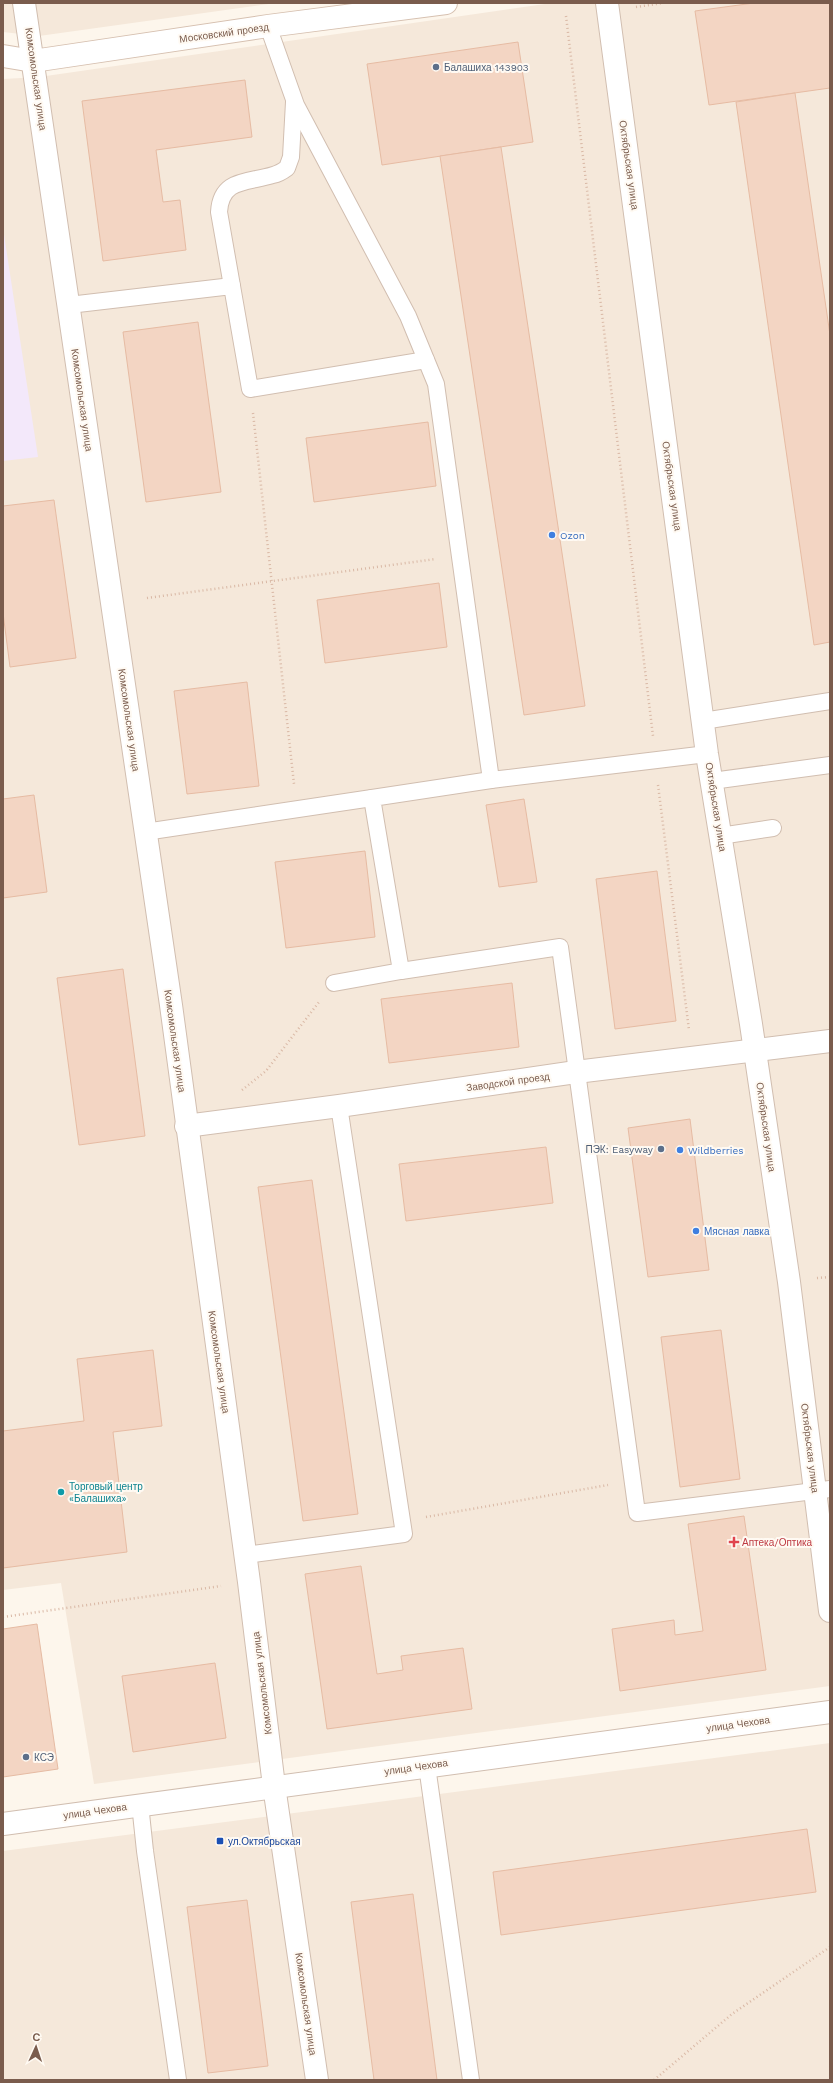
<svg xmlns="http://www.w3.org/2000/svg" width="833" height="2083" viewBox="0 0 833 2083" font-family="'Work Sans',sans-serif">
<rect width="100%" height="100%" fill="#fdf6ec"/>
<g fill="#f5e8da">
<path d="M 3,3 L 276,3 L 39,36 L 3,32 Z"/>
<path d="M 552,3 L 830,3 L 830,1686 L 94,1784 L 61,1583 L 3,1590 L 3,79 L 39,77 Z"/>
<path d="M 830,1743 L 830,2080 L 3,2080 L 3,1851 Z"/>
</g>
<path fill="#f3e8fa" d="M 3,228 L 38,457 L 3,461 Z"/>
<g fill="#f3d5c3" stroke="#e6bba3">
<path d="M 754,3 L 830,3 L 830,88 L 709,105 L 695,11 Z"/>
<path d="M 518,42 L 533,142 L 382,165 L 367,64 Z"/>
<path d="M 245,80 L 252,137 L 156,150 L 163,202 L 180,200 L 186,250 L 103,261 L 82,101 Z"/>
<path d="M 795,93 L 830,335 L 830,642 L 814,645 L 736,102 Z"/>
<path d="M 501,147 L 585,706 L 524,715 L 440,156 Z"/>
<path d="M 198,322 L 221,492 L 146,502 L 123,332 Z"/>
<path d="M 428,422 L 436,486 L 314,502 L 306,438 Z"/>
<path d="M 54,500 L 76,658 L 10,667 L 3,613 L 3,506 Z"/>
<path d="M 439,583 L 447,647 L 325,663 L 317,600 Z"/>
<path d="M 247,682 L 259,786 L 187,794 L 174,691 Z"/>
<path d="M 34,795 L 47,892 L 3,898 L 3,799 Z"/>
<path d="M 524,799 L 537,882 L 499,887 L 486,805 Z"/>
<path d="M 365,851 L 375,937 L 286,948 L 275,862 Z"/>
<path d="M 657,871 L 676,1021 L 615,1029 L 596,879 Z"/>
<path d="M 123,969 L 145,1136 L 79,1145 L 57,978 Z"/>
<path d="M 512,983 L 519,1047 L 389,1063 L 381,999 Z"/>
<path d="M 690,1119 L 709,1270 L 648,1277 L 628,1128 Z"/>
<path d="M 546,1147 L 553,1203 L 406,1221 L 399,1164 Z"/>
<path d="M 312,1180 L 358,1514 L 303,1521 L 258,1187 Z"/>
<path d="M 721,1330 L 740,1479 L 680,1487 L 661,1337 Z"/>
<path d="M 153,1350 L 162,1426 L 113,1432 L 127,1552 L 3,1568 L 3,1431 L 84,1421 L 77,1359 Z"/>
<path d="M 744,1516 L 766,1670 L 620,1691 L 612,1629 L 674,1620 L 675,1635 L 703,1631 L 688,1524 Z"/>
<path d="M 361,1566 L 377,1674 L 403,1670 L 401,1656 L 463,1648 L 472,1709 L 327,1729 L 305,1574 Z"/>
<path d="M 37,1624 L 58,1769 L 3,1777 L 3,1629 Z"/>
<path d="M 215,1663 L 226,1738 L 133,1752 L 122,1676 Z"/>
<path d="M 807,1829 L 816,1892 L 501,1935 L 493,1872 Z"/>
<path d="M 413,1894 L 437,2080 L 374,2080 L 351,1902 Z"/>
<path d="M 247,1900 L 268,2066 L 208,2073 L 187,1907 Z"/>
</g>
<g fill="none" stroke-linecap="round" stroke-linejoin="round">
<g stroke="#d1beb0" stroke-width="18">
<g id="lane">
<path d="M 268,26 L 296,105 L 408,316 L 436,384 L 491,780 L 707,754"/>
<path d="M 232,286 L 219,212 C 221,178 248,183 273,175 C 278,174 283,171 287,168 L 291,157 L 294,102"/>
<path d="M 69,305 L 232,286 L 250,389 L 426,360"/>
<path d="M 703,721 L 830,701"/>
<path d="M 712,781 L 830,765"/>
<path d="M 145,832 L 372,798"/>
<path d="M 720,836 L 773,828"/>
<path d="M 401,971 L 560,947 L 637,1513 L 830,1489"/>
<path d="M 334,983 L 401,971 L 372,798 L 491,780"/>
<path d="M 246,1555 L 404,1534 L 339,1106"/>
<path d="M 427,1766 L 471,2080"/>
<path d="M 140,1804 L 145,1851 L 178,2080"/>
</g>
</g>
<g stroke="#d1beb0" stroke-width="24">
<g id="street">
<path d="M 24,3 L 171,1005 L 249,1582 L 274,1786 L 317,2080"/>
<path d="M 607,3 L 707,754 L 751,1024 L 789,1282 L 830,1611"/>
<path d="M 186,1126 L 339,1106 L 576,1072 L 830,1041"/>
<path d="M 3,1824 L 830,1712"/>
</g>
</g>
<g stroke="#d6c0b0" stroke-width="24">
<path id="secondary" d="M 3,56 L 33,61 L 268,26 L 446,3"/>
</g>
<g stroke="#d9b8a5" stroke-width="2.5" stroke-dasharray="1 3" stroke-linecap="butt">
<path d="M 636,7 L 663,3"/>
<path d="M 566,16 L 653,736"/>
<path d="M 253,413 L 294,784"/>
<path d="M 147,598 L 436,559"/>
<path d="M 658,785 L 689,1030"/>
<path d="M 242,1090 L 266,1071 L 319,1002"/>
<path d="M 817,1278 L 830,1277"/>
<path d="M 426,1517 L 608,1485"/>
<path d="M 3,1617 L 221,1586"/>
<path d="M 654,2080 L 732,2014 L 830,1947"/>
</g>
<use href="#lane" stroke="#fff" stroke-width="16"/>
<use href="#street" stroke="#fff" stroke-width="22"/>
<use href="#secondary" stroke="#fff" stroke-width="22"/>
</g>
<g fill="#5c6f8a" stroke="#fffaf3" stroke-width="1.5">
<circle cx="436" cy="67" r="4"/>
<circle cx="661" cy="1149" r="4"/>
<circle cx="26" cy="1757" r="4"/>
</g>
<g fill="#3f7fe0" stroke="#fffaf3" stroke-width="1.5">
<circle cx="552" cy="535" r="4"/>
<circle cx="680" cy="1150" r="4"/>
<circle cx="696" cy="1231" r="4"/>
</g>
<circle fill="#0f9aa8" stroke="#fffaf3" stroke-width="1.5" cx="61" cy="1492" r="4"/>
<path fill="#e0444e" stroke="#fffaf3" stroke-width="1.5" d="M732 1536h4v4h4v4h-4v4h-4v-4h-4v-4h4z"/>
<rect fill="#1a4fb4" stroke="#fffaf3" stroke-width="1.5" x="216" y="1837" width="8" height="8" rx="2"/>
<g text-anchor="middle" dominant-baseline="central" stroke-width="4" stroke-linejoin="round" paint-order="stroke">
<g font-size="10" fill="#7a5c4d" stroke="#fffaf3">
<text transform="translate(224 33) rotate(-8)">Московский проезд</text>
<text transform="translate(36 79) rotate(82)">Комсомольская улица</text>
<text transform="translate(629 165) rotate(82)">Октябрьская улица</text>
<text transform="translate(82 400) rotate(82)">Комсомольская улица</text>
<text transform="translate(672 486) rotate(82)">Октябрьская улица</text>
<text transform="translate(129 720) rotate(82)">Комсомольская улица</text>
<text transform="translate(716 807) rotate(81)">Октябрьская улица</text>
<text transform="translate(175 1041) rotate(82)">Комсомольская улица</text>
<text transform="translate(508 1082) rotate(-8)">Заводской проезд</text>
<text transform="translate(766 1127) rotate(82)">Октябрьская улица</text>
<text transform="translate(219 1362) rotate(82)">Комсомольская улица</text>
<text transform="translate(810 1448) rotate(83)">Октябрьская улица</text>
<text transform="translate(262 1683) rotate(-97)">Комсомольская улица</text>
<text transform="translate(738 1724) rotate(-8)">улица Чехова</text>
<text transform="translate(416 1767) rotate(-8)">улица Чехова</text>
<text transform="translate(95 1811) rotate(-8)">улица Чехова</text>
<text transform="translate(306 2004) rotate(82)">Комсомольская улица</text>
</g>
<g font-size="10" fill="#4e5e75" stroke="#fffaf3" text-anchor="start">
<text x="444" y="67">Балашиха 143903</text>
<text x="653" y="1149" text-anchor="end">ПЭК: Easyway</text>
<text x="34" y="1757">КСЭ</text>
</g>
<g font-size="10" fill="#366cbe" stroke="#fffaf3" text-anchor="start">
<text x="560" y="535">Ozon</text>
<text x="688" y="1150">Wildberries</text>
<text x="704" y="1231">Мясная лавка</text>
</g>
<g font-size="10" fill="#0d838f" stroke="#fffaf3" text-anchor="start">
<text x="69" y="1486">Торговый центр<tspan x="69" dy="12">«Балашиха»</tspan></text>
</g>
<g font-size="10" fill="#be3a42" stroke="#fffaf3" text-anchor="start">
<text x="742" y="1542">Аптека/Оптика</text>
</g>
<g font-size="10" fill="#164399" stroke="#fffaf3" text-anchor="start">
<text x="228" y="1841">ул.Октябрьская</text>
</g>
</g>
<rect width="833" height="2083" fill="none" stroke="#7a5c4d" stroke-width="8"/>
<g transform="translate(36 2047) rotate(3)" stroke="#fffaf3" stroke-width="3" paint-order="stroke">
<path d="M0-3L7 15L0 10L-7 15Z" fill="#7a5c4d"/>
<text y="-6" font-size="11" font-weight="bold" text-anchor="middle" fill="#7a5c4d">С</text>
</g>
</svg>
